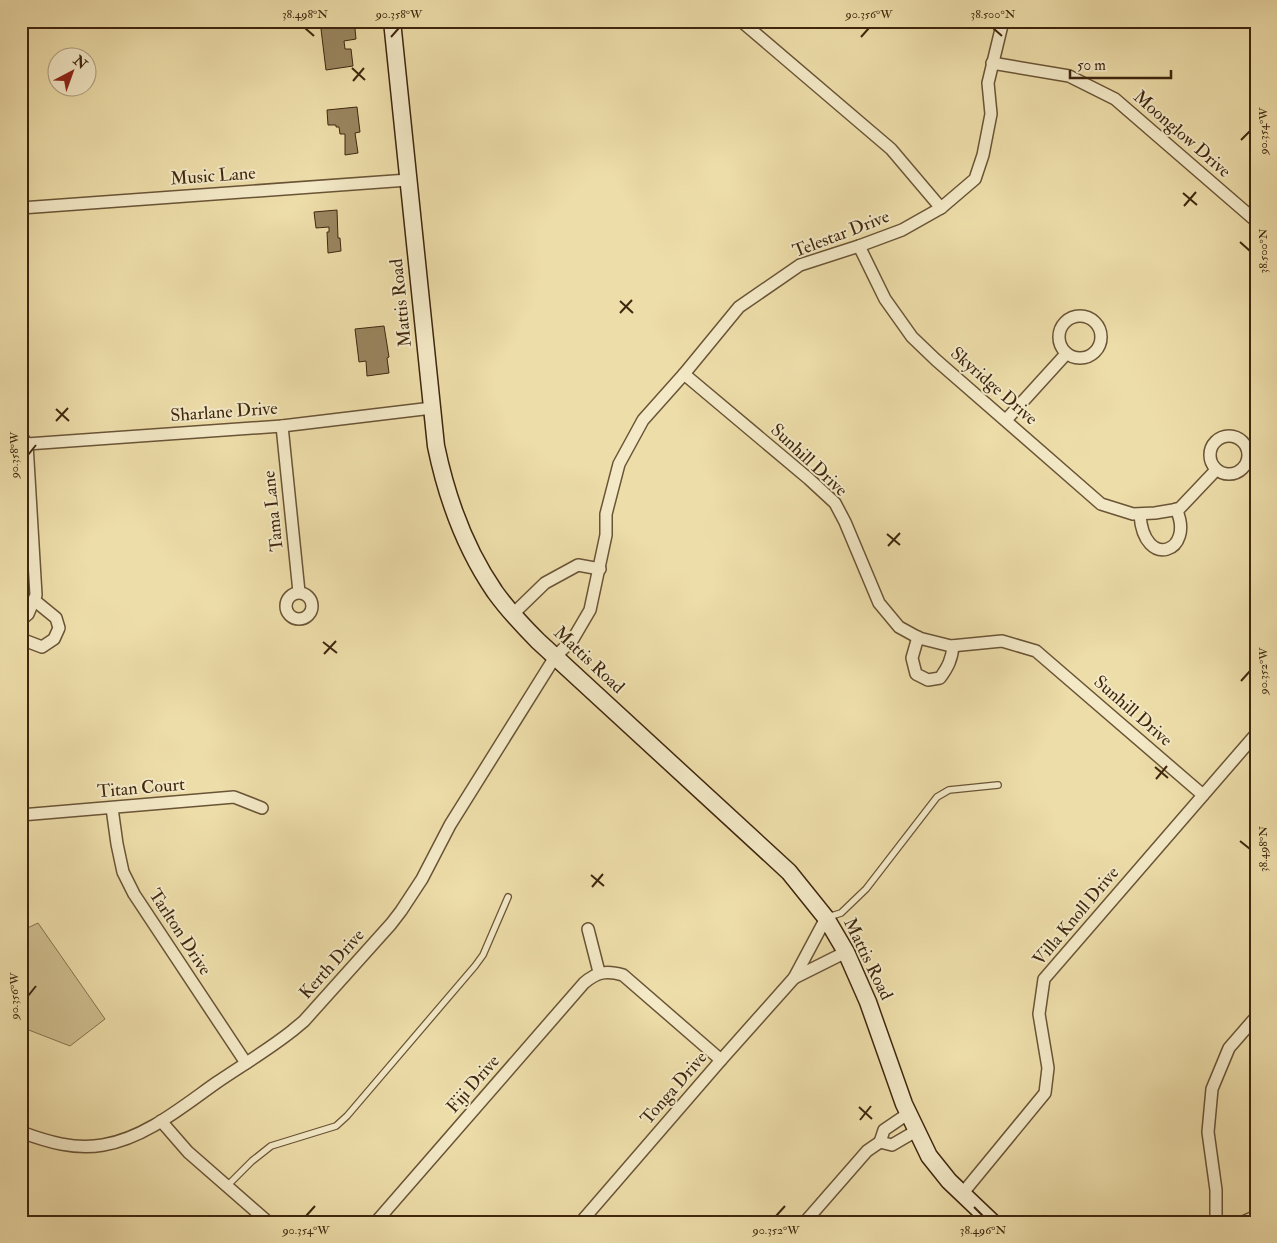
<svg xmlns="http://www.w3.org/2000/svg" width="1277" height="1243" viewBox="0 0 1277 1243" font-family="'IM FELL Double Pica',serif">
<rect width="100%" height="100%" fill="#eddda9"/>
<filter id="stains"><feTurbulence type="fractalNoise" baseFrequency=".004" numOctaves="4"/><feColorMatrix values="0 0 0 0 .2 0 0 0 0 .09 0 0 0 0 .02 0 0 0 .5 -.17"/></filter>
<radialGradient id="worn" r=".72"><stop offset=".6" stop-color="#630" stop-opacity="0"/><stop offset="1" stop-color="#630" stop-opacity=".3"/></radialGradient>
<path fill="#cfbe8f" stroke="#87724f" d="M 38,923 L 105,1019 L 70,1046 L 21,1027 L 21,931 Z"/>
<g fill="#99855f" stroke="#3f260f">
<path d="M 320,21 L 356,21 L 357,28 L 355,29 L 356,39 L 344,41 L 345,49 L 351,49 L 353,66 L 326,70 Z"/>
<path d="M 357,107 L 360,132 L 355,133 L 358,153 L 345,155 L 345,134 L 340,134 L 339,127 L 336,127 L 336,125 L 328,125 L 327,110 Z"/>
<path d="M 337,210 L 338,238 L 340,238 L 341,251 L 328,253 L 327,232 L 329,232 L 329,227 L 316,228 L 314,212 Z"/>
<path d="M 384,326 L 389,357 L 387,358 L 389,373 L 367,376 L 366,361 L 359,362 L 355,329 Z"/>
</g>
<g fill="none" stroke-linecap="round" stroke-linejoin="round">
<g stroke="#6a5436" stroke-width="8">
<g id="service">
<path d="M 828,917 L 841,913 L 866,889 L 937,797 L 949,790 L 998,785"/>
<path d="M 227,1186 L 252,1161 L 271,1146 L 336,1126 L 347,1116 L 475,966 L 483,955 L 508,897"/>
</g>
</g>
<g stroke="#6a5436" stroke-width="14">
<g id="minor">
<path d="M 741,21 L 891,149 L 941,208"/>
<path d="M 992,63 L 1069,76 L 1115,99 L 1256,221"/>
<path d="M 21,208 L 408,180"/>
<path d="M 859,246 L 885,299 L 912,337 L 936,360 L 1101,504 L 1133,514 L 1155,513 L 1179,509 L 1216,470"/>
<circle cx="1080" cy="337" r="21"/>
<path d="M 684,374 L 809,479 L 835,503 L 845,522 L 879,603 L 899,627 L 919,638 L 951,646 L 1002,641 L 1036,651 L 1203,795"/>
<path d="M 1006,420 L 1066,354"/>
<path d="M 282,426 L 299,592"/>
<path d="M 21,436 L 27,444 L 282,426 L 432,408"/>
<circle cx="1229" cy="455" r="19"/>
<path d="M 1140,515 C 1144,571 1196,552 1176,509"/>
<circle cx="299" cy="606" r="13"/>
<path d="M 513,614 L 545,583 L 578,565 L 600,569"/>
<path d="M 21,620 L 28,614 L 36,595 L 27,444"/>
<path d="M 918,637 L 912,658 L 916,674 L 928,680 L 940,678 C 948,667 952,659 953,646"/>
<path d="M 21,639 L 42,647 L 54,639 L 59,628 L 56,618 L 34,600"/>
<path d="M 112,808 L 117,844 L 123,872 L 134,894 L 246,1063"/>
<path d="M 21,815 L 234,797 L 262,808"/>
<path d="M 588,929 L 599,972"/>
<path d="M 794,978 L 846,952"/>
<path d="M 161,1121 L 188,1152 L 268,1222"/>
<path d="M 21,1132 C 48,1142 75,1150 103,1145 C 145,1138 182,1107 216,1083 C 241,1066 268,1050 292,1031 L 304,1021 L 391,924 L 401,911 L 422,879 L 450,825 L 555,657 L 573,639 L 590,610 L 606,535 L 606,514 L 619,464 L 643,420 L 684,374 L 739,307 L 800,265 L 859,246 L 902,230 L 941,208 L 975,179 L 983,155 L 991,114 L 988,83 L 1003,21"/>
<path d="M 880,1142 L 892,1145 L 916,1131"/>
<path d="M 962,1194 L 1045,1093 L 1048,1068 L 1039,1014 L 1044,979 L 1256,734"/>
<path d="M 376,1222 L 584,983 C 597,972 606,970 623,975 L 721,1060"/>
<path d="M 581,1222 L 721,1060 L 794,978 L 826,918"/>
<path d="M 805,1222 L 867,1151 L 880,1142 L 884,1130 L 909,1113"/>
<path d="M 1216,1222 L 1216,1190 L 1208,1132 L 1212,1089 L 1229,1048 L 1256,1017"/>
<path d="M 1243,1222 L 1256,1216"/>
</g>
</g>
<g stroke="#3f260f" stroke-width="19">
<path id="secondary" d="M 392,21 L 436,446 C 447,499 464,547 495,592 C 508,610 523,626 538,641 L 789,872 L 826,918 L 846,952 L 868,1002 L 904,1104 L 929,1156 L 949,1181 L 992,1222"/>
</g>
<use href="#service" stroke="#f3e9c7" stroke-width="5.5"/>
<use href="#minor" stroke="#f3e9c7" stroke-width="11"/>
<use href="#secondary" stroke="#f3e9c7" stroke-width="16"/>
</g>
<path fill="none" stroke="#3f260f" stroke-width="2" d="M 305,28 L 314,36M 993,28 L 1002,36M 391,37 L 399,28M 861,37 L 869,28M 352,68 L 365,80M 353,81 L 364,68M 1241,140 L 1250,131M 1183,193 L 1197,205M 1184,206 L 1196,192M 1240,242 L 1250,251M 620,301 L 633,313M 620,313 L 632,300M 56,409 L 69,421M 56,421 L 68,408M 28,455 L 36,445M 887,534 L 900,545M 888,546 L 900,533M 323,642 L 337,653M 324,654 L 336,641M 1241,681 L 1250,671M 1155,767 L 1168,778M 1156,779 L 1167,766M 1240,841 L 1250,849M 591,875 L 604,886M 592,887 L 603,874M 28,996 L 36,986M 859,1107 L 872,1119M 860,1120 L 871,1106M 974,1207 L 983,1216M 306,1216 L 315,1206M 776,1216 L 785,1206"/>
<g text-anchor="middle" dominant-baseline="central" stroke-width="4" stroke-linejoin="round" paint-order="stroke">
<g font-size="18" fill="#3f260f" stroke="#f3e9c7">
<text transform="translate(1182 134) rotate(41)">Moonglow Drive</text>
<text transform="translate(213 176) rotate(-4)">Music Lane</text>
<text transform="translate(841 234) rotate(-21)">Telestar Drive</text>
<text transform="translate(401 303) rotate(-96)">Mattis Road</text>
<text transform="translate(994 386) rotate(41)">Skyridge Drive</text>
<text transform="translate(224 412) rotate(-4)">Sharlane Drive</text>
<text transform="translate(809 460) rotate(43)">Sunhill Drive</text>
<text transform="translate(273 511) rotate(-96)">Tama Lane</text>
<text transform="translate(589 660) rotate(43)">Mattis Road</text>
<text transform="translate(1133 711) rotate(41)">Sunhill Drive</text>
<text transform="translate(141 788) rotate(-5)">Titan Court</text>
<text transform="translate(1076 916) rotate(-50)">Villa Knoll Drive</text>
<text transform="translate(180 932) rotate(57)">Tarlton Drive</text>
<text transform="translate(868 959) rotate(64)">Mattis Road</text>
<text transform="translate(332 964) rotate(-48)">Kerth Drive</text>
<text transform="translate(473 1084) rotate(-49)">Fiji Drive</text>
<text transform="translate(674 1088) rotate(-49)">Tonga Drive</text>
</g>
</g>
<rect width="1277" height="1243" fill="none" stroke="#eddda9" stroke-width="55"/>
<g transform="translate(72 72) rotate(41)"><circle r="24" fill="#f3e9c7" stroke="#ab9b7d"/>
<path d="M0-4L9 19L0 12L-9 19Z" fill="#8f2418"/>
<text y="-8" font-size="14" font-weight="bold" text-anchor="middle" fill="#3f260f">N</text>
</g>
<path d="M1070 70v8h101v-8" fill="none" stroke="#3f260f" stroke-width="2.5"/>
<text x="1077" y="70" font-size="15" fill="#3f260f" stroke="#f3e9c7" stroke-width="4" paint-order="stroke">50 m</text>
<rect x="28" y="28" width="1222" height="1188" fill="none" stroke="#3f260f" stroke-width="2"/>
<g font-size="12" text-anchor="middle" fill="#3f260f">
<text x="305" y="18">38.498°N</text>
<text x="399" y="18">90.358°W</text>
<text x="869" y="18">90.356°W</text>
<text x="993" y="18">38.500°N</text>
<text transform="translate(1263 131) rotate(-90)" y="4">90.354°W</text>
<text transform="translate(1263 251) rotate(-90)" y="4">38.500°N</text>
<text transform="translate(14 455) rotate(-90)" y="4">90.358°W</text>
<text transform="translate(1263 671) rotate(-90)" y="4">90.352°W</text>
<text transform="translate(1263 849) rotate(-90)" y="4">38.498°N</text>
<text transform="translate(14 996) rotate(-90)" y="4">90.356°W</text>
<text x="306" y="1234">90.354°W</text>
<text x="776" y="1234">90.352°W</text>
<text x="983" y="1234">38.496°N</text>
</g>
<rect width="100%" height="100%" filter="url(#stains)"/>
<rect width="100%" height="100%" fill="url(#worn)"/>
</svg>
